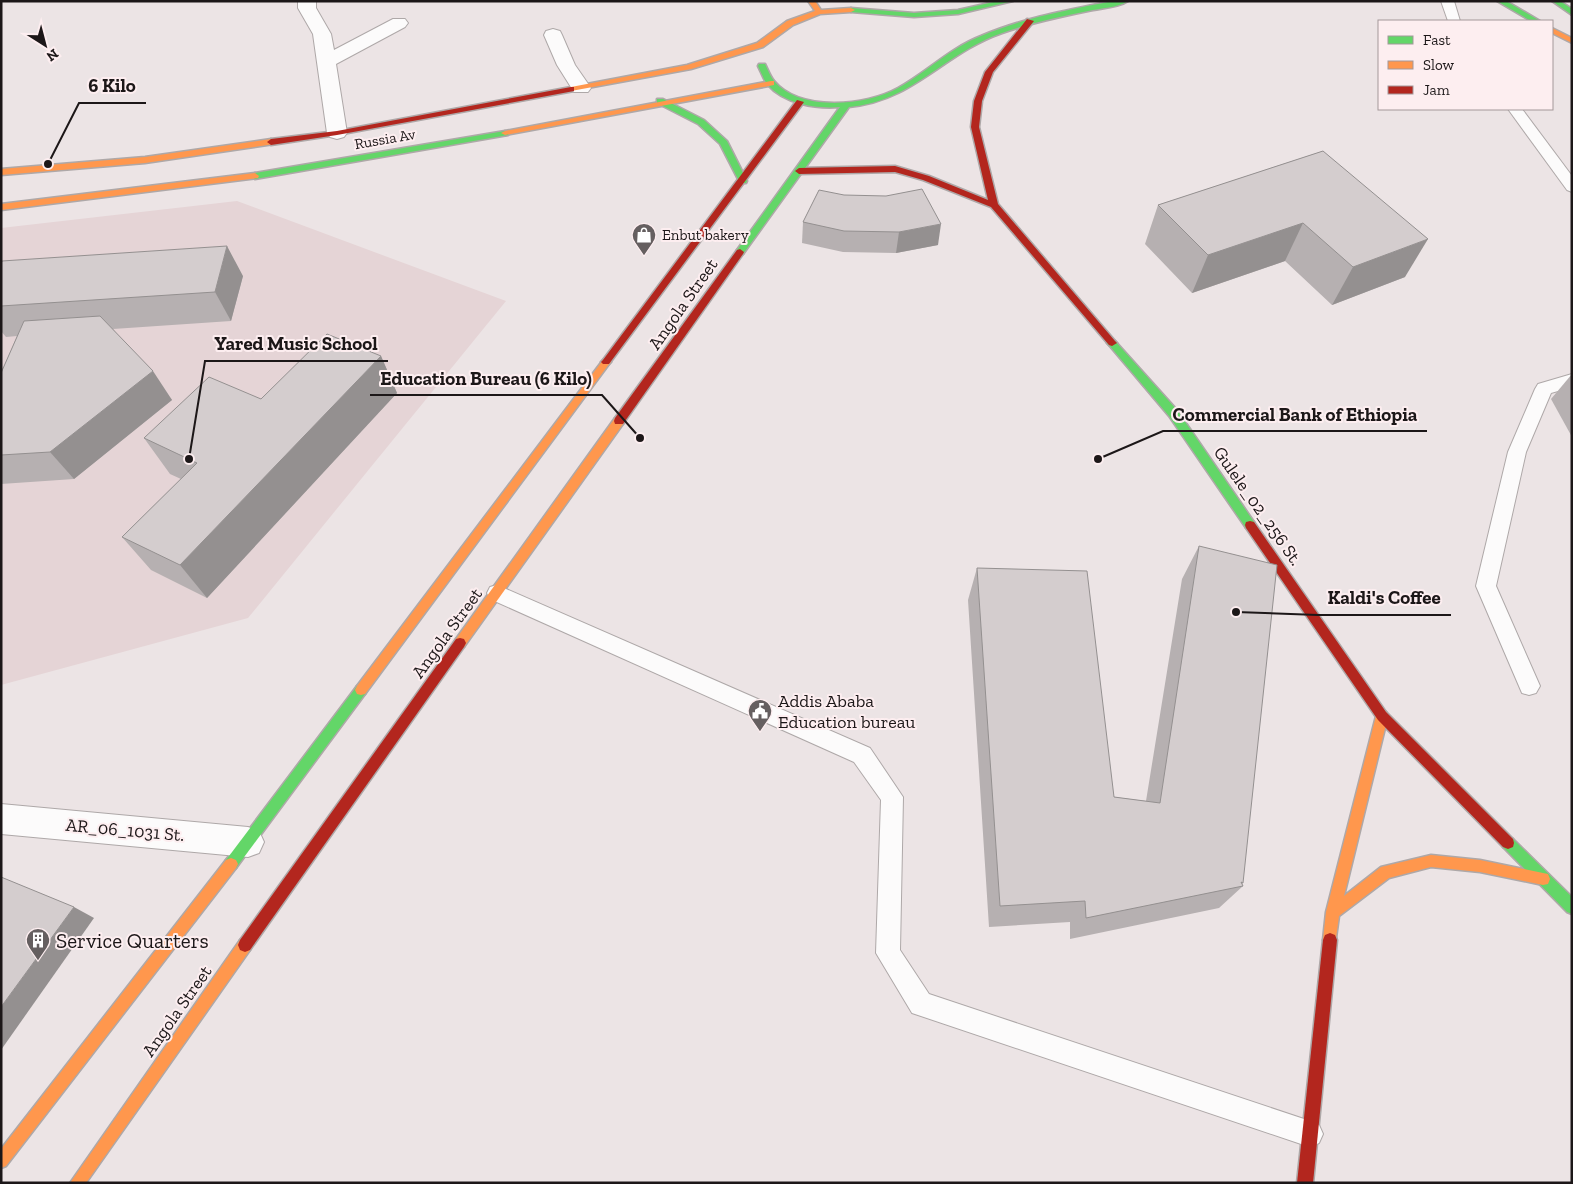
<svg xmlns="http://www.w3.org/2000/svg" width="1573" height="1184" viewBox="0 0 1573 1184" font-family="'Zilla Slab',serif">
<rect width="100%" height="100%" fill="#ece4e5"/>
<path fill="#e5d4d6" d="M 237,201 L 506,301 L 248,618 L 1,685 L 1,228 Z"/>
<g fill="none" stroke-linecap="round" stroke-linejoin="round">
<g stroke="#aea8a8" stroke-width="2">
<g id="lane">
<path d="M 1441,1 L 1454,1 L 1460,21 L 1448,21 Z"/>
<path d="M 1508,109 L 1522,109 L 1572,176 L 1572,192 L 1567,190 Z"/>
<path d="M 1572,374 L 1572,387 L 1551,393 L 1526,452 L 1496,586 L 1540,686 L 1536,693 L 1529,695 L 1522,693 L 1476,586 L 1508,452 L 1535,389 L 1538,384 Z"/>
<path d="M 497,585 L 870,748 L 903,797 L 900,950 L 929,994 L 1310,1121 L 1319,1125 L 1323,1134 L 1319,1143 L 1310,1147 L 912,1013 L 876,953 L 881,800 L 854,762 L 490,599 L 487,593 L 490,587 Z"/>
</g>
</g>
<g stroke="#aea8a8" stroke-width="2">
<g id="street">
<path d="M 298,1 L 316,1 L 316,8 L 331,34 L 334,50 L 393,19 L 405,19 L 408,23 L 405,27 L 336,64 L 347,133 L 344,137 L 337,139 L 330,137 L 327,133 L 313,34 L 298,8 Z"/>
<path d="M 553,29 L 560,31 L 562,35 L 575,65 L 591,88 L 588,92 L 574,92 L 557,65 L 544,35 L 546,31 Z"/>
<path d="M 1,804 L 248,827 L 259,831 L 264,842 L 259,853 L 248,857 L 1,834 Z"/>
</g>
</g>
<g stroke="#aea8a8" stroke-width="3">
<g id="fast">
<path d="M 998,1 L 1013,1 L 958,14 L 914,17 L 851,12 L 847,10 L 851,8 L 914,13 L 958,10 Z"/>
<path d="M 1113,1 L 1128,1 C 1118,8 1100,8 1088,11 C 1059,17 1030,23 1002,33 C 944,53 914,101 849,107 L 743,254 L 737,254 L 737,250 L 840,107 C 816,109 784,104 767,84 C 763,78 761,72 758,66 L 759,64 L 765,64 C 768,70 770,76 774,81 C 800,112 866,106 898,88 C 927,72 950,48 981,36 C 1023,18 1068,10 1113,1 Z"/>
<path d="M 1497,1 L 1506,1 L 1540,21 L 1531,21 Z"/>
<path d="M 1552,1 L 1560,1 L 1572,9 L 1572,15 Z"/>
<path d="M 657,99 L 663,99 L 704,120 L 727,141 L 747,181 L 746,183 L 740,183 L 720,144 L 698,124 L 657,103 Z"/>
<path d="M 505,131 L 509,133 L 508,135 L 255,179 L 251,176 L 255,173 Z"/>
<path d="M 1112,340 L 1115,341 L 1177,410 L 1254,522 L 1255,525 L 1254,528 L 1246,528 L 1169,416 L 1109,345 L 1107,343 Z"/>
<path d="M 361,685 L 365,686 L 367,690 L 365,694 L 236,868 L 231,870 L 226,868 L 224,864 L 226,860 L 357,686 Z"/>
<path d="M 1508,837 L 1513,839 L 1572,897 L 1572,914 L 1567,912 L 1503,847 L 1502,843 L 1503,839 Z"/>
</g>
</g>
<g stroke="#aea8a8" stroke-width="3">
<g id="slow">
<path d="M 808,1 L 815,1 L 821,10 L 851,8 L 855,10 L 851,12 L 820,14 L 793,25 L 763,47 L 691,69 L 571,91 L 567,89 L 571,87 L 687,65 L 757,43 L 787,21 L 815,11 Z"/>
<path d="M 1552,28 L 1572,38 L 1572,43 L 1552,33 Z"/>
<path d="M 771,81 L 774,81 L 774,85 L 505,135 L 501,133 L 505,131 Z"/>
<path d="M 271,139 L 275,142 L 274,144 L 145,163 L 1,175 L 1,169 L 145,157 Z"/>
<path d="M 255,173 L 259,176 L 258,178 L 1,210 L 1,204 Z"/>
<path d="M 606,358 L 609,360 L 611,362 L 609,364 L 365,694 L 361,695 L 357,694 L 355,690 L 357,686 L 603,360 Z"/>
<path d="M 619,417 L 623,418 L 624,421 L 623,424 L 464,647 L 460,648 L 456,647 L 454,643 L 456,639 L 615,418 Z"/>
<path d="M 1382,711 L 1386,712 L 1388,716 L 1344,896 L 1381,867 L 1431,855 L 1480,860 L 1543,873 L 1548,874 L 1550,879 L 1548,884 L 1543,885 L 1480,872 L 1431,867 L 1389,878 L 1339,916 L 1335,945 L 1330,947 L 1325,945 L 1323,940 L 1326,912 L 1376,716 L 1378,712 Z"/>
<path d="M 231,858 L 236,860 L 238,864 L 236,868 L 6,1166 L 1,1168 L 1,1149 L 226,860 Z"/>
<path d="M 245,938 L 250,940 L 252,945 L 250,950 L 86,1183 L 70,1183 L 240,940 Z"/>
</g>
</g>
<g stroke="#aea8a8" stroke-width="3">
<g id="jam">
<path d="M 1027,19 L 1034,21 L 993,72 L 982,101 L 979,127 L 998,204 L 1115,341 L 1117,343 L 1112,346 L 1109,345 L 991,207 L 923,180 L 895,172 L 799,174 L 795,171 L 799,168 L 895,166 L 929,176 L 988,200 L 971,127 L 974,101 L 985,72 Z"/>
<path d="M 571,87 L 574,87 L 574,91 L 337,135 L 271,145 L 267,142 L 271,139 L 337,131 Z"/>
<path d="M 797,100 L 804,102 L 609,364 L 603,364 L 601,362 L 603,360 Z"/>
<path d="M 740,249 L 744,252 L 743,254 L 623,424 L 615,424 L 614,421 L 615,418 L 737,250 Z"/>
<path d="M 1250,521 L 1254,522 L 1386,712 L 1513,839 L 1514,843 L 1513,847 L 1508,849 L 1503,847 L 1378,720 L 1246,528 L 1245,525 L 1246,522 Z"/>
<path d="M 460,638 L 464,639 L 466,643 L 464,647 L 250,950 L 245,952 L 240,950 L 238,945 L 240,940 L 456,639 Z"/>
<path d="M 1330,933 L 1335,935 L 1337,940 L 1313,1183 L 1297,1183 L 1323,940 L 1325,935 Z"/>
</g>
</g>
<use href="#lane" fill="#fcfbfb" fill-rule="evenodd"/>
<use href="#street" fill="#fcfbfb" fill-rule="evenodd"/>
<use href="#fast" fill="#63d668" fill-rule="evenodd"/>
<use href="#slow" fill="#ff974d" fill-rule="evenodd"/>
<use href="#jam" fill="#b3261e" fill-rule="evenodd"/>
</g>
<g fill="#b6b0b1">
<path d="M 1323,151 L 1405,277 L 1332,305 L 1285,261 L 1192,293 L 1145,244 L 1158,205 Z"/>
<path d="M 819,190 L 938,245 L 896,253 L 843,252 L 802,243 L 803,222 Z"/>
<path d="M 1,264 L 243,276 L 231,321 L 113,329 L 172,400 L 74,479 L 1,484 L 1,366 L 3,369 L 17,336 L 6,337 L 1,331 Z"/>
<path d="M 381,356 L 397,393 L 207,598 L 151,570 L 122,537 L 181,479 L 170,474 L 144,438 L 261,399 Z"/>
<path d="M 1572,374 L 1572,437 L 1551,399 Z"/>
<path d="M 1199,546 L 1243,883 L 1242,884 L 1243,886 L 1219,908 L 1070,939 L 1070,922 L 989,927 L 968,600 L 977,568 L 1114,797 L 1146,801 L 1182,579 Z"/>
</g>
<g fill="#949090">
<path d="M 1303,223 L 1285,261 L 1192,293 L 1208,255 Z"/>
<path d="M 941,224 L 938,245 L 896,253 L 899,232 Z"/>
<path d="M 1428,239 L 1405,277 L 1332,305 L 1353,267 Z"/>
<path d="M 227,246 L 243,276 L 231,321 L 215,292 Z"/>
<path d="M 381,356 L 397,393 L 207,598 L 180,565 Z"/>
<path d="M 153,371 L 172,400 L 74,479 L 50,452 Z"/>
<path d="M 74,907 L 94,918 L 1,1050 L 1,1007 Z"/>
</g>
<g fill="#d4cdce" stroke="#949090">
<path d="M 1323,151 L 1428,239 L 1353,267 L 1303,223 L 1208,255 L 1158,205 Z"/>
<path d="M 922,189 L 941,224 L 899,232 L 844,231 L 803,222 L 819,190 L 844,195 L 886,196 Z"/>
<path d="M 227,246 L 215,292 L 1,306 L 1,264 L 2,261 Z"/>
<path d="M 100,316 L 153,371 L 50,452 L 1,455 L 1,373 L 24,321 Z"/>
<path d="M 327,334 L 381,356 L 180,565 L 122,537 L 197,463 L 144,438 L 209,377 L 261,399 Z"/>
<path d="M 1199,546 L 1277,565 L 1243,883 L 1241,882 L 1243,886 L 1086,918 L 1085,901 L 1000,906 L 977,568 L 1087,571 L 1114,797 L 1160,803 Z"/>
<path d="M 1,877 L 74,907 L 1,1007 Z"/>
</g>
<defs>
<g id="shop-pin" transform="scale(1.25)"><path d="M0 17L-7.5 6A9.5 9.5 0 1 1 7.5 6Z" fill="#655f60" stroke="#fdeef0"/><path d="M-5-2.5h2.3a2.7 3.5 0 0 1 5.4 0H5L5.5 6h-11ZM-1.5-2.5h3a1.5 2.3 0 0 0-3 0Z" fill="#fff"/></g>
<g id="civic-pin" transform="scale(1.25)"><path d="M0 17L-7.5 6A9.5 9.5 0 1 1 7.5 6Z" fill="#655f60" stroke="#fdeef0"/><path d="M-.6-6.5H3V-4.5H.6V-3L4-1V1h2V6H-6V1h2V-1L-.6-3ZM-1.2 2.5V6h2.4V2.5Z" fill="#fff"/></g>
<g id="building-pin" transform="scale(1.25)"><path d="M0 17L-7.5 6A9.5 9.5 0 1 1 7.5 6Z" fill="#655f60" stroke="#fdeef0"/><path d="M-4-6H4V6H1V3H-1V6H-4ZM-2.5-4.3h1.7v1.8h-1.7ZM.8-4.3h1.7v1.8H.8ZM-2.5-1h1.7V.8h-1.7ZM.8-1h1.7V.8H.8Z" fill="#fff"/></g>
</defs>
<g fill-rule="evenodd">
<use href="#shop-pin" x="644" y="235"/>
<use href="#civic-pin" x="760" y="711"/>
<use href="#building-pin" x="38" y="940"/>
</g>
<g text-anchor="middle" dominant-baseline="central" stroke-width="4" stroke-linejoin="round" paint-order="stroke">
<g font-size="15" fill="#1c1718" stroke="#fdeef0">
<text transform="translate(385 139) rotate(-10)">Russia Av</text>
</g>
<g font-size="15" fill="#1c1718" stroke="#fdeef0" text-anchor="start">
<text x="662" y="235">Enbut bakery</text>
</g>
<g font-size="18" fill="#1c1718" stroke="#fdeef0">
<text transform="translate(683 304) rotate(-55)">Angola Street</text>
<text transform="translate(1258 506) rotate(55)">Gulele_02_256 St.</text>
<text transform="translate(447 633) rotate(-54)">Angola Street</text>
<text transform="translate(125 830) rotate(5)">AR_06_1031 St.</text>
<text transform="translate(177 1011) rotate(-55)">Angola Street</text>
</g>
<g font-size="18" fill="#1c1718" stroke="#fdeef0" text-anchor="start">
<text x="778" y="701">Addis Ababa<tspan x="778" dy="21">Education bureau</tspan></text>
</g>
<g font-size="21" fill="#1c1718" stroke="#fdeef0" text-anchor="start">
<text x="56" y="940">Service Quarters</text>
</g>
</g>
<path fill="none" stroke="#1c1718" stroke-width="2" d="M48 164L79 103H146M189 459L205 361H388M640 438L602 395H370M1098 459L1163 431H1427M1236 612L1318 615H1451"/>
<g fill="#1c1718" stroke="#fdeef0" stroke-width="2">
<circle cx="48" cy="164" r="5"/>
<circle cx="189" cy="459" r="5"/>
<circle cx="640" cy="438" r="5"/>
<circle cx="1098" cy="459" r="5"/>
<circle cx="1236" cy="612" r="5"/>
</g>
<g font-size="19" text-anchor="middle" font-weight="bold" fill="#1c1718" stroke="#fdeef0" stroke-width="4" stroke-linejoin="round" paint-order="stroke">
<text x="112" y="92">6 Kilo</text>
<text x="296" y="350">Yared Music School</text>
<text x="486" y="385">Education Bureau (6 Kilo)</text>
<text x="1295" y="421">Commercial Bank of Ethiopia</text>
<text x="1384" y="604">Kaldi's Coffee</text>
</g>
<rect width="1573" height="1184" fill="none" stroke="#1c1718" stroke-width="5"/>
<rect x="1378" y="20" width="175" height="90" fill="#fdeef0" stroke="#a3989a"/>
<rect x="1388" y="36" width="25" height="8" fill="#63d668" stroke="#a3989a"/>
<text x="1423" y="45" font-size="15" fill="#1c1718">Fast</text>
<rect x="1388" y="61" width="25" height="8" fill="#ff974d" stroke="#a3989a"/>
<text x="1423" y="70" font-size="15" fill="#1c1718">Slow</text>
<rect x="1388" y="86" width="25" height="8" fill="#b3261e" stroke="#a3989a"/>
<text x="1423" y="95" font-size="15" fill="#1c1718">Jam</text>
<g transform="translate(45 45) rotate(144)" stroke="#fdeef0" stroke-width="4" paint-order="stroke">
<path d="M0-4L9 19L0 12L-9 19Z" fill="#1c1718"/>
<text y="-8" font-size="14" font-weight="bold" text-anchor="middle" fill="#1c1718">N</text>
</g>
</svg>
